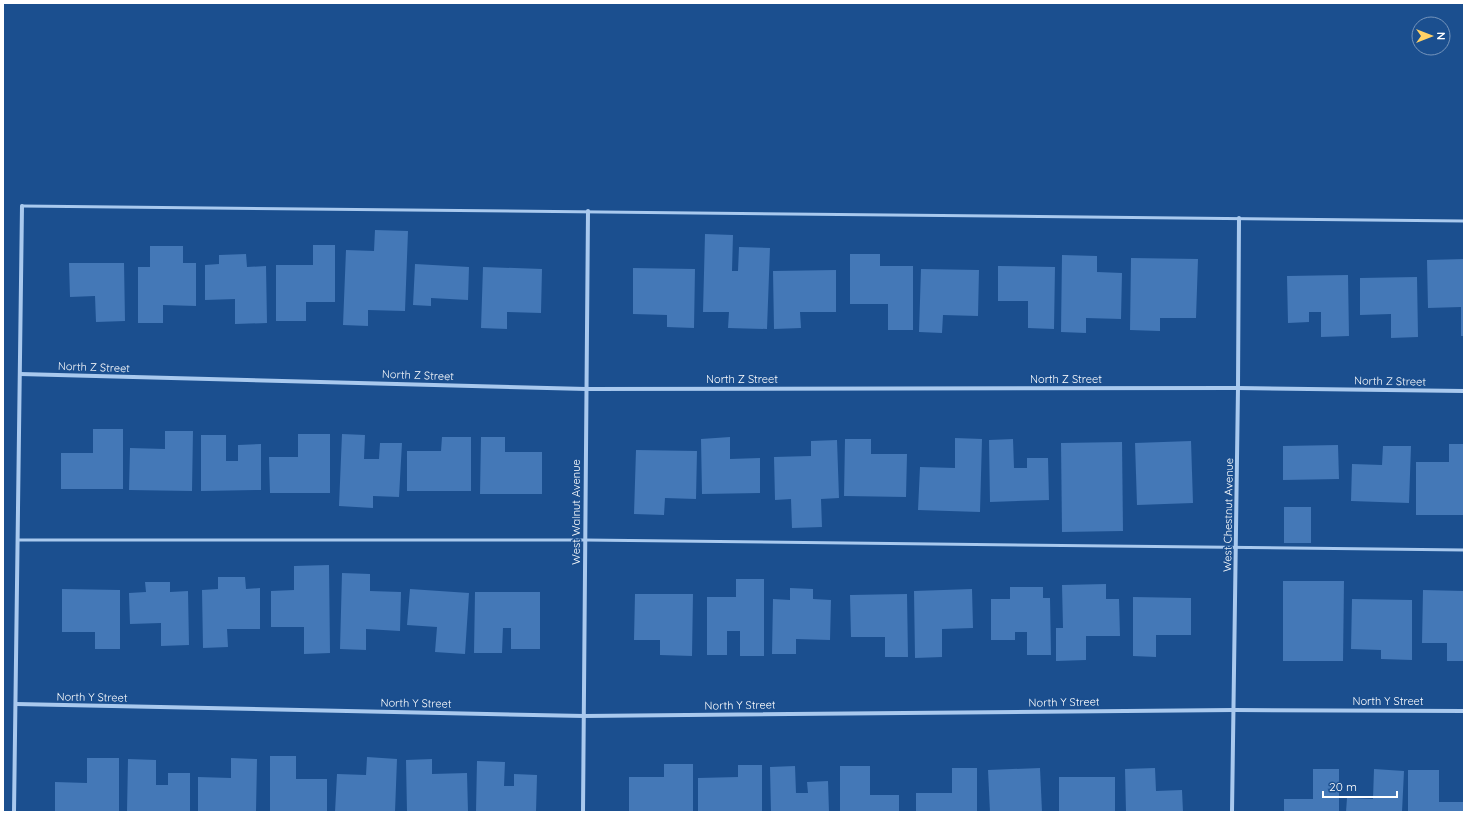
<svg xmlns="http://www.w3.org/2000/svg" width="1467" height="815" viewBox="0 0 1467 815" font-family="Quicksand,sans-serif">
<rect width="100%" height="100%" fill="#1b4f8f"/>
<g fill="#4478b7">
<path d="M 375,230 L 408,231 L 405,311 L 368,310 L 368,326 L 343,325 L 346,250 L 374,251 Z"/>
<path d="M 705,234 L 733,235 L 732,271 L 738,271 L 739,247 L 770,248 L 767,329 L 728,328 L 729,312 L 703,312 Z"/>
<path d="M 313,245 L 335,245 L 335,302 L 306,302 L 306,321 L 276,321 L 276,265 L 313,265 Z"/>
<path d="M 150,246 L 183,246 L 183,263 L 196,263 L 196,306 L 163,305 L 163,323 L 138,323 L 138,267 L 150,267 Z"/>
<path d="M 246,254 L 247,267 L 266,266 L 267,323 L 235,324 L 235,299 L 205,300 L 205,265 L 219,264 L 219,255 Z"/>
<path d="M 850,254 L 880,254 L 880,266 L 913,266 L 913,330 L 888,330 L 888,304 L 850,304 Z"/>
<path d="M 1062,255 L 1097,256 L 1097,272 L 1122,273 L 1121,319 L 1086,318 L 1086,333 L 1061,332 Z"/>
<path d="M 1131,258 L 1198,259 L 1196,318 L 1160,318 L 1160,331 L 1130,330 Z"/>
<path d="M 1464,259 L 1464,336 L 1461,336 L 1461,307 L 1428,308 L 1427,260 Z"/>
<path d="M 69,263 L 124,263 L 125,321 L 96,322 L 95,296 L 70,297 Z"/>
<path d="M 415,264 L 469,267 L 468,300 L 431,298 L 431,306 L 413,305 Z"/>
<path d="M 998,266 L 1055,267 L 1054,329 L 1028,328 L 1028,301 L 998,301 Z"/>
<path d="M 483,267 L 542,269 L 541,313 L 507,312 L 507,329 L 481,328 Z"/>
<path d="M 633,268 L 695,269 L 694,328 L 667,327 L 667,315 L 633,314 Z"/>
<path d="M 921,269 L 979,270 L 978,316 L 943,315 L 942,333 L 919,332 Z"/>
<path d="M 836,270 L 836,312 L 800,312 L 801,328 L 774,329 L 773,271 Z"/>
<path d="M 1348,275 L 1349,336 L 1321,337 L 1321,312 L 1309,312 L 1309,322 L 1288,323 L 1287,276 Z"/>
<path d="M 1417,277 L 1418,337 L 1391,338 L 1391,314 L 1360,315 L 1360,278 Z"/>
<path d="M 93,429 L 123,429 L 123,489 L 61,489 L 61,453 L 93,453 Z"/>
<path d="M 165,431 L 193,431 L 192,491 L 129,490 L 130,448 L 165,449 Z"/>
<path d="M 298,434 L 330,434 L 330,493 L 270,493 L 269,457 L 298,457 Z"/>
<path d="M 342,434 L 365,435 L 364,459 L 379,459 L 380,443 L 402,443 L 399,497 L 373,496 L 373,508 L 339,506 Z"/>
<path d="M 201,435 L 226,435 L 226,461 L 238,461 L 238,445 L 261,444 L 261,490 L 201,491 Z"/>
<path d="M 442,437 L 471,437 L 471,491 L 407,491 L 407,451 L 441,451 Z"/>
<path d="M 481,437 L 505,437 L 505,452 L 542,452 L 542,494 L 480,494 Z"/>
<path d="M 730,437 L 730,459 L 760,458 L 760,493 L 702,494 L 701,439 Z"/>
<path d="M 955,438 L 982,439 L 980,512 L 918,510 L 920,467 L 955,468 Z"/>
<path d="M 845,439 L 871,439 L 871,454 L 907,454 L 906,497 L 844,496 Z"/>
<path d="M 1013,439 L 1014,468 L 1027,468 L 1027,458 L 1048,458 L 1049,500 L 990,502 L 989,440 Z"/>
<path d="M 837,440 L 839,498 L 821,499 L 822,527 L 792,528 L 791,499 L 775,500 L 774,457 L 811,456 L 811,441 Z"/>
<path d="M 1191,441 L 1193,503 L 1137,505 L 1135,443 Z"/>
<path d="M 1122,442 L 1123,531 L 1062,532 L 1061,443 Z"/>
<path d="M 1449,444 L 1464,444 L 1464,515 L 1416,515 L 1416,462 L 1449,462 Z"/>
<path d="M 1338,445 L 1339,479 L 1283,480 L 1283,446 Z"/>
<path d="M 1383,446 L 1411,446 L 1409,503 L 1351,501 L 1352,464 L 1382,465 Z"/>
<path d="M 636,450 L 697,451 L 696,499 L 665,498 L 664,515 L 634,514 Z"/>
<rect x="1284" y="507" width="27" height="36"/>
<path d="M 329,565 L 330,653 L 304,654 L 304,627 L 271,627 L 271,591 L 294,590 L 294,566 Z"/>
<path d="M 342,573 L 370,574 L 370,591 L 401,592 L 400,631 L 366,629 L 366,650 L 340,649 Z"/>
<path d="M 218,577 L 245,577 L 246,589 L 260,588 L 260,629 L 227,629 L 228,647 L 203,648 L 202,590 L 218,589 Z"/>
<path d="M 736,579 L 764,579 L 764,656 L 740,656 L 740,631 L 727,631 L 727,655 L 707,655 L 707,597 L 736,597 Z"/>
<path d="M 1283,581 L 1344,581 L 1343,661 L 1283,661 Z"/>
<path d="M 145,582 L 170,582 L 170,592 L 188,591 L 189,645 L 161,646 L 161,623 L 130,624 L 129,593 L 146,592 Z"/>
<path d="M 1106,584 L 1106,599 L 1119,599 L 1120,636 L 1086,636 L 1086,660 L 1056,661 L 1056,628 L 1063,628 L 1062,585 Z"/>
<path d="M 1010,587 L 1043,587 L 1043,598 L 1050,598 L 1051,655 L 1027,655 L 1027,632 L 1015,632 L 1015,640 L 991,640 L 991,599 L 1010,599 Z"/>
<path d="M 790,588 L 813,589 L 813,599 L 831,600 L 830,640 L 796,639 L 796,654 L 772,654 L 773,599 L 790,600 Z"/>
<path d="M 62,589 L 120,590 L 120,649 L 95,649 L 95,632 L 62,632 Z"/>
<path d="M 410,589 L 469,593 L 465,654 L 435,652 L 437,627 L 407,625 Z"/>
<path d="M 972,589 L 973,628 L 942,629 L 942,657 L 915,658 L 914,591 Z"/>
<path d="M 1423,590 L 1464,591 L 1464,661 L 1447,661 L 1447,643 L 1422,643 Z"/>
<path d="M 475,592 L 540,592 L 540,649 L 511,649 L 511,628 L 503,628 L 502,653 L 474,653 Z"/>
<path d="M 635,594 L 693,594 L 692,656 L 660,655 L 660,640 L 634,640 Z"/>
<path d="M 907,594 L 908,657 L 885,657 L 885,637 L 851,637 L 850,595 Z"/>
<path d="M 1133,597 L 1191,598 L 1191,635 L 1156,635 L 1156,657 L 1133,656 Z"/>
<path d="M 1352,599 L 1412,600 L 1412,660 L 1381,659 L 1381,650 L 1351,649 Z"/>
<path d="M 270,756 L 296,756 L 296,779 L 327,779 L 327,812 L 270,812 Z"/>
<path d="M 367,757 L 397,759 L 395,812 L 335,812 L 337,774 L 366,775 Z"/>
<path d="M 87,758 L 119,758 L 119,812 L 55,812 L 55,782 L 87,783 Z"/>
<path d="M 231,758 L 257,759 L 256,812 L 198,812 L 198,777 L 231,778 Z"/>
<path d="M 128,759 L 156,760 L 156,785 L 168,785 L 168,773 L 190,773 L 190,812 L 127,812 Z"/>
<path d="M 432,759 L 432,774 L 467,773 L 468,812 L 407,812 L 406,760 Z"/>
<path d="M 477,761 L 505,762 L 504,786 L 514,786 L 514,774 L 537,775 L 536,812 L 476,812 Z"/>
<path d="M 664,764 L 693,764 L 693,812 L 629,812 L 629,777 L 664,777 Z"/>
<path d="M 738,765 L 762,765 L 762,812 L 698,812 L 698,778 L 738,777 Z"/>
<path d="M 795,766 L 796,793 L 808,793 L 807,782 L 828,781 L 829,812 L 771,812 L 770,767 Z"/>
<path d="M 840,766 L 870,766 L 870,795 L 899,795 L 899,812 L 840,812 Z"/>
<path d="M 952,768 L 977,768 L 977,812 L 916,812 L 916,793 L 952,793 Z"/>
<path d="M 1040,768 L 1042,812 L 990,812 L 988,770 Z"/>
<path d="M 1155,768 L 1156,791 L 1182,790 L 1183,812 L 1126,812 L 1125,769 Z"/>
<path d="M 1313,769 L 1339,769 L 1339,812 L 1284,812 L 1284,799 L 1313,799 Z"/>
<path d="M 1374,769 L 1404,771 L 1402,812 L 1346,812 L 1347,798 L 1373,799 Z"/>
<path d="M 1408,770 L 1439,770 L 1439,802 L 1464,802 L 1464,812 L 1408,812 Z"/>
<rect x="1059" y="777" width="56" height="35"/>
</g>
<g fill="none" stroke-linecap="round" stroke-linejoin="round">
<g stroke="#a9c9ee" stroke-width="3">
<path d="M 22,206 L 1464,221"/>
<path d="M 18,540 L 585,540 L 1464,550"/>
</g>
<g stroke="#a9c9ee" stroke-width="4">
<path d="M 20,374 L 586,389 L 1238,388 L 1464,391"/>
<path d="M 16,704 L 584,716 L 1234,710 L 1464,711"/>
<path d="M 14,812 L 22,206"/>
<path d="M 583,812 L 588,211"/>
<path d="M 1232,812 L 1238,388 L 1239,218"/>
</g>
</g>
<g text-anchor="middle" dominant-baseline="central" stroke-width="3" stroke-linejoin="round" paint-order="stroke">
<g font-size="11" fill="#fff" stroke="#1b4f8f">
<text transform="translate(94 367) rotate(2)">North Z Street</text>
<text transform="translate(418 375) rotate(2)">North Z Street</text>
<text x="742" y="379">North Z Street</text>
<text x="1066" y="379">North Z Street</text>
<text transform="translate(1390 381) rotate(1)">North Z Street</text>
<text transform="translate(576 512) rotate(-90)">West Walnut Avenue</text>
<text transform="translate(1228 515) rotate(-89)">West Chestnut Avenue</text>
<text transform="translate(92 697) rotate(1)">North Y Street</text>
<text x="1388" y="701">North Y Street</text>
<text transform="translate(1064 702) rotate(-1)">North Y Street</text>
<text transform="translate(416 703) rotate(1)">North Y Street</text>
<text transform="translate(740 705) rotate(-1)">North Y Street</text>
</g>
</g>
<rect width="1467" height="815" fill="none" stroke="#ffffff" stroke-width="8"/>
<g transform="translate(1431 36) rotate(90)"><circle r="19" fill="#1b4f8f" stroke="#7695bc"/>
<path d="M0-3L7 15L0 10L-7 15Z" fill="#ffd166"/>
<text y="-6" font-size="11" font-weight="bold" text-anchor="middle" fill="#ffffff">N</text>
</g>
<path d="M1323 791v6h74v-6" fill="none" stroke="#ffffff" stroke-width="2"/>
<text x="1329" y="791" font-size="12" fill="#ffffff" stroke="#1b4f8f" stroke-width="3" paint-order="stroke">20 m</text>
</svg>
